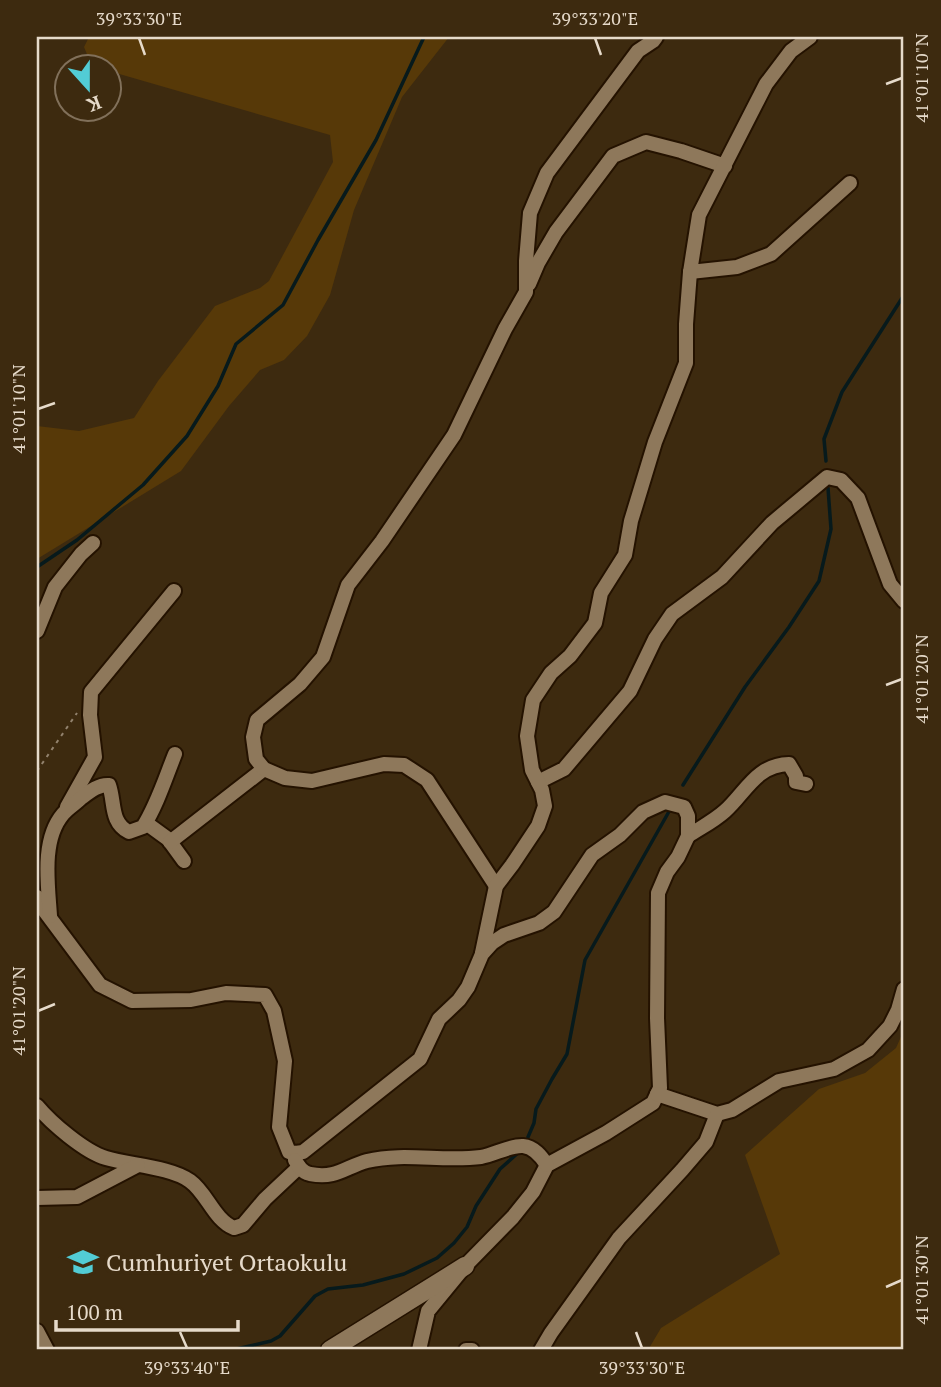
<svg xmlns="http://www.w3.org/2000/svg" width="941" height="1387" viewBox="0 0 941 1387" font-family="'PT Serif',serif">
<rect width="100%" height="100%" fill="#3d2a0f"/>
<g fill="#573908">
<path d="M 89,37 L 449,37 L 402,97 L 354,210 L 330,295 L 307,336 L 284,360 L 260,370 L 229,406 L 181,471 L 37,559 L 37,426 L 79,431 L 134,418 L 158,381 L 215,306 L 260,288 L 269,281 L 333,162 L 330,135 L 109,71 L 108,66 L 92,66 L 84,47 Z"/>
<path d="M 904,1030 L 904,1350 L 648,1350 L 661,1328 L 780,1254 L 745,1155 L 819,1089 L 865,1073 L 896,1048 Z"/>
</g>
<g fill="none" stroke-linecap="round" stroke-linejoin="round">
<g stroke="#071a1c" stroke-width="3.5">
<path d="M 826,461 L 824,439 L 842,392 L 904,295"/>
<path d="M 37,567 L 77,540 L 143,485 L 187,436 L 218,386 L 236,344 L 283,305 L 318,240 L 376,140 L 424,37"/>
<path d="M 683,785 L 745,687 L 789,627 L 819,581 L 831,529 L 828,488"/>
<path d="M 528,1137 L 534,1123 L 536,1109 L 552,1079 L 567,1054 L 585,960 L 671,808"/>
<path d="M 232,1350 L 271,1341 L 280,1336 L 315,1296 L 328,1289 L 363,1285 L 404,1274 L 437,1258 L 454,1243 L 467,1227 L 476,1206 L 500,1169 L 519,1152"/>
</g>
<g stroke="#241200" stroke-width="18">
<g id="minor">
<path d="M 690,272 L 737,267 L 771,254 L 850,183"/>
<path d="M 529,284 L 538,263 L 556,232 L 613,156 L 646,142 L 681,151 L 725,166"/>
<path d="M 37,631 L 55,587 L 81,554 L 93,543"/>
<path d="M 538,782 L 564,769 L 630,691 L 655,639 L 672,614 L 722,577 L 772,523 L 827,477 L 841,480 L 858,498 L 890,584 L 904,601"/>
<path d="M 67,807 L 95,757 L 90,715 L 91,692 L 174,591"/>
<path d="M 146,823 L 168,839 L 184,861"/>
<path d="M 688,836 C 700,828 714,821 725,811 C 746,792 756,765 789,764 L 796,776 L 796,782 L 806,784"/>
<path d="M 170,842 L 264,769"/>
<path d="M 496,886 L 427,780 L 404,765 L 384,764 L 312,781 L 285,778 L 264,769 L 256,759 L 253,737 L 257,720 L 300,684 L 323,657 L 348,585 L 382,541 L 454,435 L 505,329 L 526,292 L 526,261 L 530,213 L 547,173 L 638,51 L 653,41 L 656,37"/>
<path d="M 37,897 L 38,902 L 100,985 L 132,1001 L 191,1000 L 226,993 L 265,995 L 274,1011 L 285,1061 L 279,1127 L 289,1152 L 295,1153 L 303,1152 L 420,1059 L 439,1019 L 459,1000 L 468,987 L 482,954 L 492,943 L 504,935 L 539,923 L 554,912 L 592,855 L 620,835 L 643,812 L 665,802 L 684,807 L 688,816 L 688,836 L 678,857 L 667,872 L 658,893 L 657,1018 L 660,1088 L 653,1103 L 606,1133 L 547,1165 L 533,1192 L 513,1217 L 465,1266 L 428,1311 L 419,1350"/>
<path d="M 50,916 C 48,884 41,840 63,814 C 68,808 75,804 80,799 C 88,793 98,784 109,785 C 115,802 110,823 129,832 L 143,827 C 157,805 165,779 175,754"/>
<path d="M 482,953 L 496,886 L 512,865 L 538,826 L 545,806 L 542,790 L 532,770 L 527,736 L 533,700 L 551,673 L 570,656 L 595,623 L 601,593 L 625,555 L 631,521 L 655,442 L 686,363 L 686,324 L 690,272 L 699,215 L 766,84 L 791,51 L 810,37"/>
<path d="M 657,1094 L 717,1114 L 732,1110 L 779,1081 L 834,1069 L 868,1050 L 890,1026 L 898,1010 L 904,989"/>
<path d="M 37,1106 C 51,1123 85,1152 106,1158 C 129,1165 171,1167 190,1181 C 207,1193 214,1220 234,1228 L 243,1225 L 265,1199 L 299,1167"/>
<path d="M 295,1160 C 299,1167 302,1172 310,1174 C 337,1179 345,1167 367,1161 C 404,1152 443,1162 481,1157 C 494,1155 510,1145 523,1146 C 534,1147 541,1156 547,1165"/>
<path d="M 37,1198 L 77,1197 L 138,1165"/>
<path d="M 37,1331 L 47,1350"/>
<path d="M 466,1350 L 472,1350"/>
<path d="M 541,1350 L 551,1333 L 619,1238 L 682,1170 L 706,1142 L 717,1114"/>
</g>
</g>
<g stroke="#241200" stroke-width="21">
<path id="tertiary" d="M 330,1350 L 465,1266"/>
</g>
<path stroke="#92826d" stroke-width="2" stroke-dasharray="3.5 5" stroke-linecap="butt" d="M 37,771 L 77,713"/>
<use href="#minor" stroke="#8e785b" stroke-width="14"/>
<use href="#tertiary" stroke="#8e785b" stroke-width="18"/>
</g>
<path fill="none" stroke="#e6daca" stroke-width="2.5" d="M 139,38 L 145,55M 595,38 L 601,55M 886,84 L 902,78M 38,409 L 55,403M 886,685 L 902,679M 38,1011 L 55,1004M 886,1287 L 902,1280M 180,1332 L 187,1348M 636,1332 L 642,1348"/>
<defs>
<g id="school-bare" transform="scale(2.415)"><path d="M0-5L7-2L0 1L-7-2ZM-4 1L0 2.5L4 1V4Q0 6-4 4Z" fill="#52ccd5" stroke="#3d2a0f" stroke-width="2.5" paint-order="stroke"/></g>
</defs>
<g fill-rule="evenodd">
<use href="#school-bare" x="83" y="1262"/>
</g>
<g text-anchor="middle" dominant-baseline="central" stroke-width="7" stroke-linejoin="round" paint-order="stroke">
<g font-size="24" fill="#e6daca" stroke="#3d2a0f" text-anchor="start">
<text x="106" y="1262">Cumhuriyet Ortaokulu</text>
</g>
</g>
<rect width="941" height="1387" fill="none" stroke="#3d2a0f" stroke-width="77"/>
<g transform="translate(88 88) rotate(159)"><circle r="33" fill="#3d2a0f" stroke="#81705a" stroke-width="2"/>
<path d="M0-5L12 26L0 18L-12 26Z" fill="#52ccd5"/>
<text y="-10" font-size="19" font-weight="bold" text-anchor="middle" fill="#e6daca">K</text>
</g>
<path d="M56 1320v10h182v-10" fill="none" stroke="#e6daca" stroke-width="3.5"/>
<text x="66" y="1320" font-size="21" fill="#e6daca" stroke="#3d2a0f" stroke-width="5" paint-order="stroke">100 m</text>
<rect x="38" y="38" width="864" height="1310" fill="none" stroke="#e6daca" stroke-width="2.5"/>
<g font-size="18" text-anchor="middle" fill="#e6daca">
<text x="139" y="25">39°33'30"E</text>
<text x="595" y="25">39°33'20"E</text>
<text transform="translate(922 78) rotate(-90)" y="6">41°01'10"N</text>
<text transform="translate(19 409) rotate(-90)" y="6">41°01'10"N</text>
<text transform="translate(922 679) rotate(-90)" y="6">41°01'20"N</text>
<text transform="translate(19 1011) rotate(-90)" y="6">41°01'20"N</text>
<text transform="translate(922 1280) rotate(-90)" y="6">41°01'30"N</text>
<text x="187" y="1374">39°33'40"E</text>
<text x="642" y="1374">39°33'30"E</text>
</g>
</svg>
